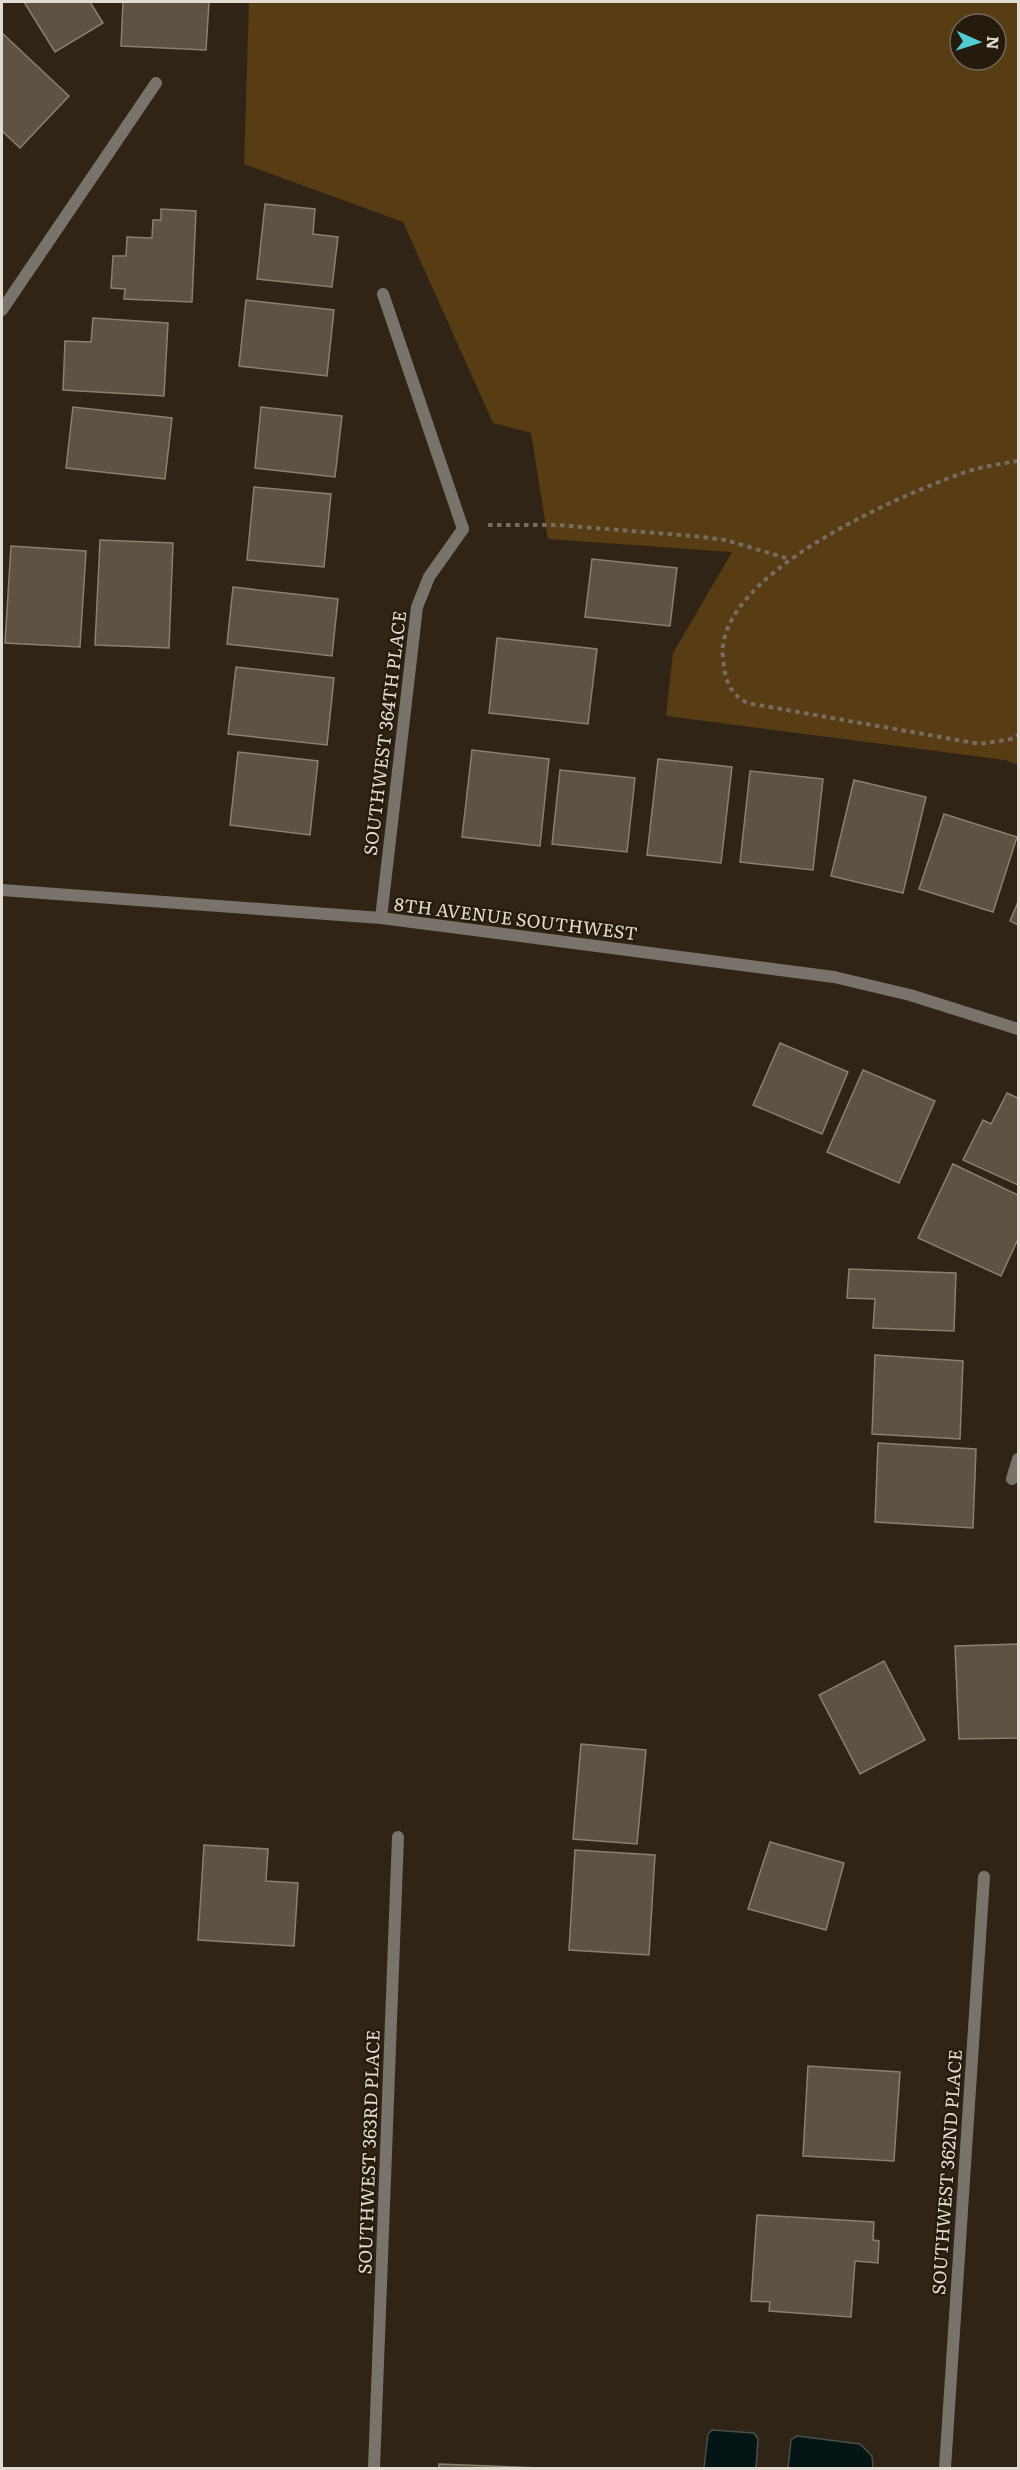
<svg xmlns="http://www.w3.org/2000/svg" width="1020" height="2470" viewBox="0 0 1020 2470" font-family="Literata,serif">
<rect width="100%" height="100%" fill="#2f2416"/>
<path fill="#573c14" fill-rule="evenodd" d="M 249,2 L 1018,2 L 1018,765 L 1005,760 L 666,716 L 673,653 L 732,552 L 548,539 L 531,433 L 493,423 L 403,222 L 244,164 ZM 960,24 L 996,24 L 996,60 L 960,60 Z"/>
<g fill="#051414" stroke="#47504d" stroke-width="1.5">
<path d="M 712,2430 L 754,2433 L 758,2439 L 756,2468 L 704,2468 L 708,2434 Z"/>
<path d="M 797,2436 L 860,2444 L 872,2456 L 873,2468 L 788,2468 L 791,2440 Z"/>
</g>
<g fill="#5e5242" stroke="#8c7f6e" stroke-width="1.5">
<path d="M 24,2 L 90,2 L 103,23 L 55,52 Z"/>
<path d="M 123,2 L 209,2 L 206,50 L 121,46 Z"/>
<path d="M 2,33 L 69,96 L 20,148 L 2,131 Z"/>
<path d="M 265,204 L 315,209 L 313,234 L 338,237 L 332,287 L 257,279 Z"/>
<path d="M 161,209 L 196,211 L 192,302 L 124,299 L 125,289 L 111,288 L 113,256 L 126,256 L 127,237 L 152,238 L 153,220 L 161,220 Z"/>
<path d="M 246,300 L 334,310 L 327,376 L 239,366 Z"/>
<path d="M 93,318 L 168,323 L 164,396 L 63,390 L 65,341 L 91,342 Z"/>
<path d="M 73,407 L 172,418 L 165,479 L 66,468 Z"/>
<path d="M 261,407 L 342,416 L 335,477 L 255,468 Z"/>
<path d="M 254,487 L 331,494 L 324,567 L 247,560 Z"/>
<path d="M 100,540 L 173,543 L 169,648 L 95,645 Z"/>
<path d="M 11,546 L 86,551 L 80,647 L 5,643 Z"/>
<path d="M 592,559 L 677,568 L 670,626 L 585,617 Z"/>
<path d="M 233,587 L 338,599 L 332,656 L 227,644 Z"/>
<path d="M 497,638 L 597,649 L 588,724 L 489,713 Z"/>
<path d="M 236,667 L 334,678 L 327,745 L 228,734 Z"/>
<path d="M 472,750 L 549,759 L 540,846 L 462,837 Z"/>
<path d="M 238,752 L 318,761 L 310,835 L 230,825 Z"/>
<path d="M 658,759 L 732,767 L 721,863 L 647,855 Z"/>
<path d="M 560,770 L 635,778 L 627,852 L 552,844 Z"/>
<path d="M 750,771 L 823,779 L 813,870 L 740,862 Z"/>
<path d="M 854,780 L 926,797 L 903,893 L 831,876 Z"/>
<path d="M 944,814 L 1017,837 L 993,912 L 919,889 Z"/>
<path d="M 1018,902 L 1018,925 L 1010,921 Z"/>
<path d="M 780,1043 L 848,1072 L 822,1134 L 753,1105 Z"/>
<path d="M 863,1070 L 935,1101 L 899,1183 L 827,1152 Z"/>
<path d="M 1007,1093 L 1018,1098 L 1018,1185 L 963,1160 L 983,1120 L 991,1124 Z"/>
<path d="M 953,1164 L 1018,1195 L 1018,1239 L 1001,1276 L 918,1238 Z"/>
<path d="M 849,1269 L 956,1273 L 954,1331 L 873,1328 L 875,1299 L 847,1298 Z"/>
<path d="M 875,1355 L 963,1361 L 960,1439 L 872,1434 Z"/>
<path d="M 878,1443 L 976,1449 L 973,1528 L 875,1522 Z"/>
<path d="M 1018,1644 L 1018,1738 L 959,1739 L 955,1646 Z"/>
<path d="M 884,1661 L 925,1740 L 860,1774 L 819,1695 Z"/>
<path d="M 581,1744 L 646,1750 L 637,1844 L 573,1839 Z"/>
<path d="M 770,1842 L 844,1863 L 826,1930 L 748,1909 Z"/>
<path d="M 204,1845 L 268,1849 L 266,1881 L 298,1883 L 294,1946 L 198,1940 Z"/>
<path d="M 575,1850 L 655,1855 L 649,1955 L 569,1950 Z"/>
<path d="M 808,2066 L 900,2072 L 894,2161 L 803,2156 Z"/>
<path d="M 757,2215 L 874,2222 L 873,2240 L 879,2241 L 878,2263 L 855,2261 L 851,2317 L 769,2311 L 770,2302 L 751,2301 Z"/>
<path d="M 439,2464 L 540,2468 L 439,2468 Z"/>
</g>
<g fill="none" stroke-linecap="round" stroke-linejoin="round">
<g stroke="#766c60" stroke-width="4" stroke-dasharray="4.5 4.5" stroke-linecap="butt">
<path d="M 1018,461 C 999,464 979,467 960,474 C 896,497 714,576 723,658 C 725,679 728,692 747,703 L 980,744 L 1011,739 L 1018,735"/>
<path d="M 488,525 L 557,525 L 693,536 L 726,540 L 789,559"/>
</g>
<g stroke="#79736c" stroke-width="12">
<path d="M 383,294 L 463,529"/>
<path d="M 2,310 L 156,83"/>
<path d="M 1012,1479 L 1018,1459"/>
</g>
<g stroke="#79736c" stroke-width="12">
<path d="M 2,890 L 381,918 L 834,977 L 910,995 L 1018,1029"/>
<path d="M 381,918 L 417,607 L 429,577 L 463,529"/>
<path d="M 374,2468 L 398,1837"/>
<path d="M 945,2468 L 984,1877"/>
</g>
</g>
<g text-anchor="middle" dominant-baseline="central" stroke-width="4.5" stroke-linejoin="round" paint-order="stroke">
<g font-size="18" fill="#e2dbd1" stroke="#251b0d">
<text transform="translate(384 733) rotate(-83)">SOUTHWEST 364TH PLACE</text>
<text transform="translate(516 918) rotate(7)">8TH AVENUE SOUTHWEST</text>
<text transform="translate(368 2152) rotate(-88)">SOUTHWEST 363RD PLACE</text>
<text transform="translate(946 2172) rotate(-86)">SOUTHWEST 362ND PLACE</text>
</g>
</g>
<rect width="1020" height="2470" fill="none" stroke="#e2dbd1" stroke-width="6"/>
<g transform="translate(978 42) rotate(93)"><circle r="28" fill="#251b0d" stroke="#71685b" stroke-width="1.5"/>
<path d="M0-4.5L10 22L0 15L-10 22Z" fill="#51ccd1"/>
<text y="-9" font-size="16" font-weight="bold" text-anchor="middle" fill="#e2dbd1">N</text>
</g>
</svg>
